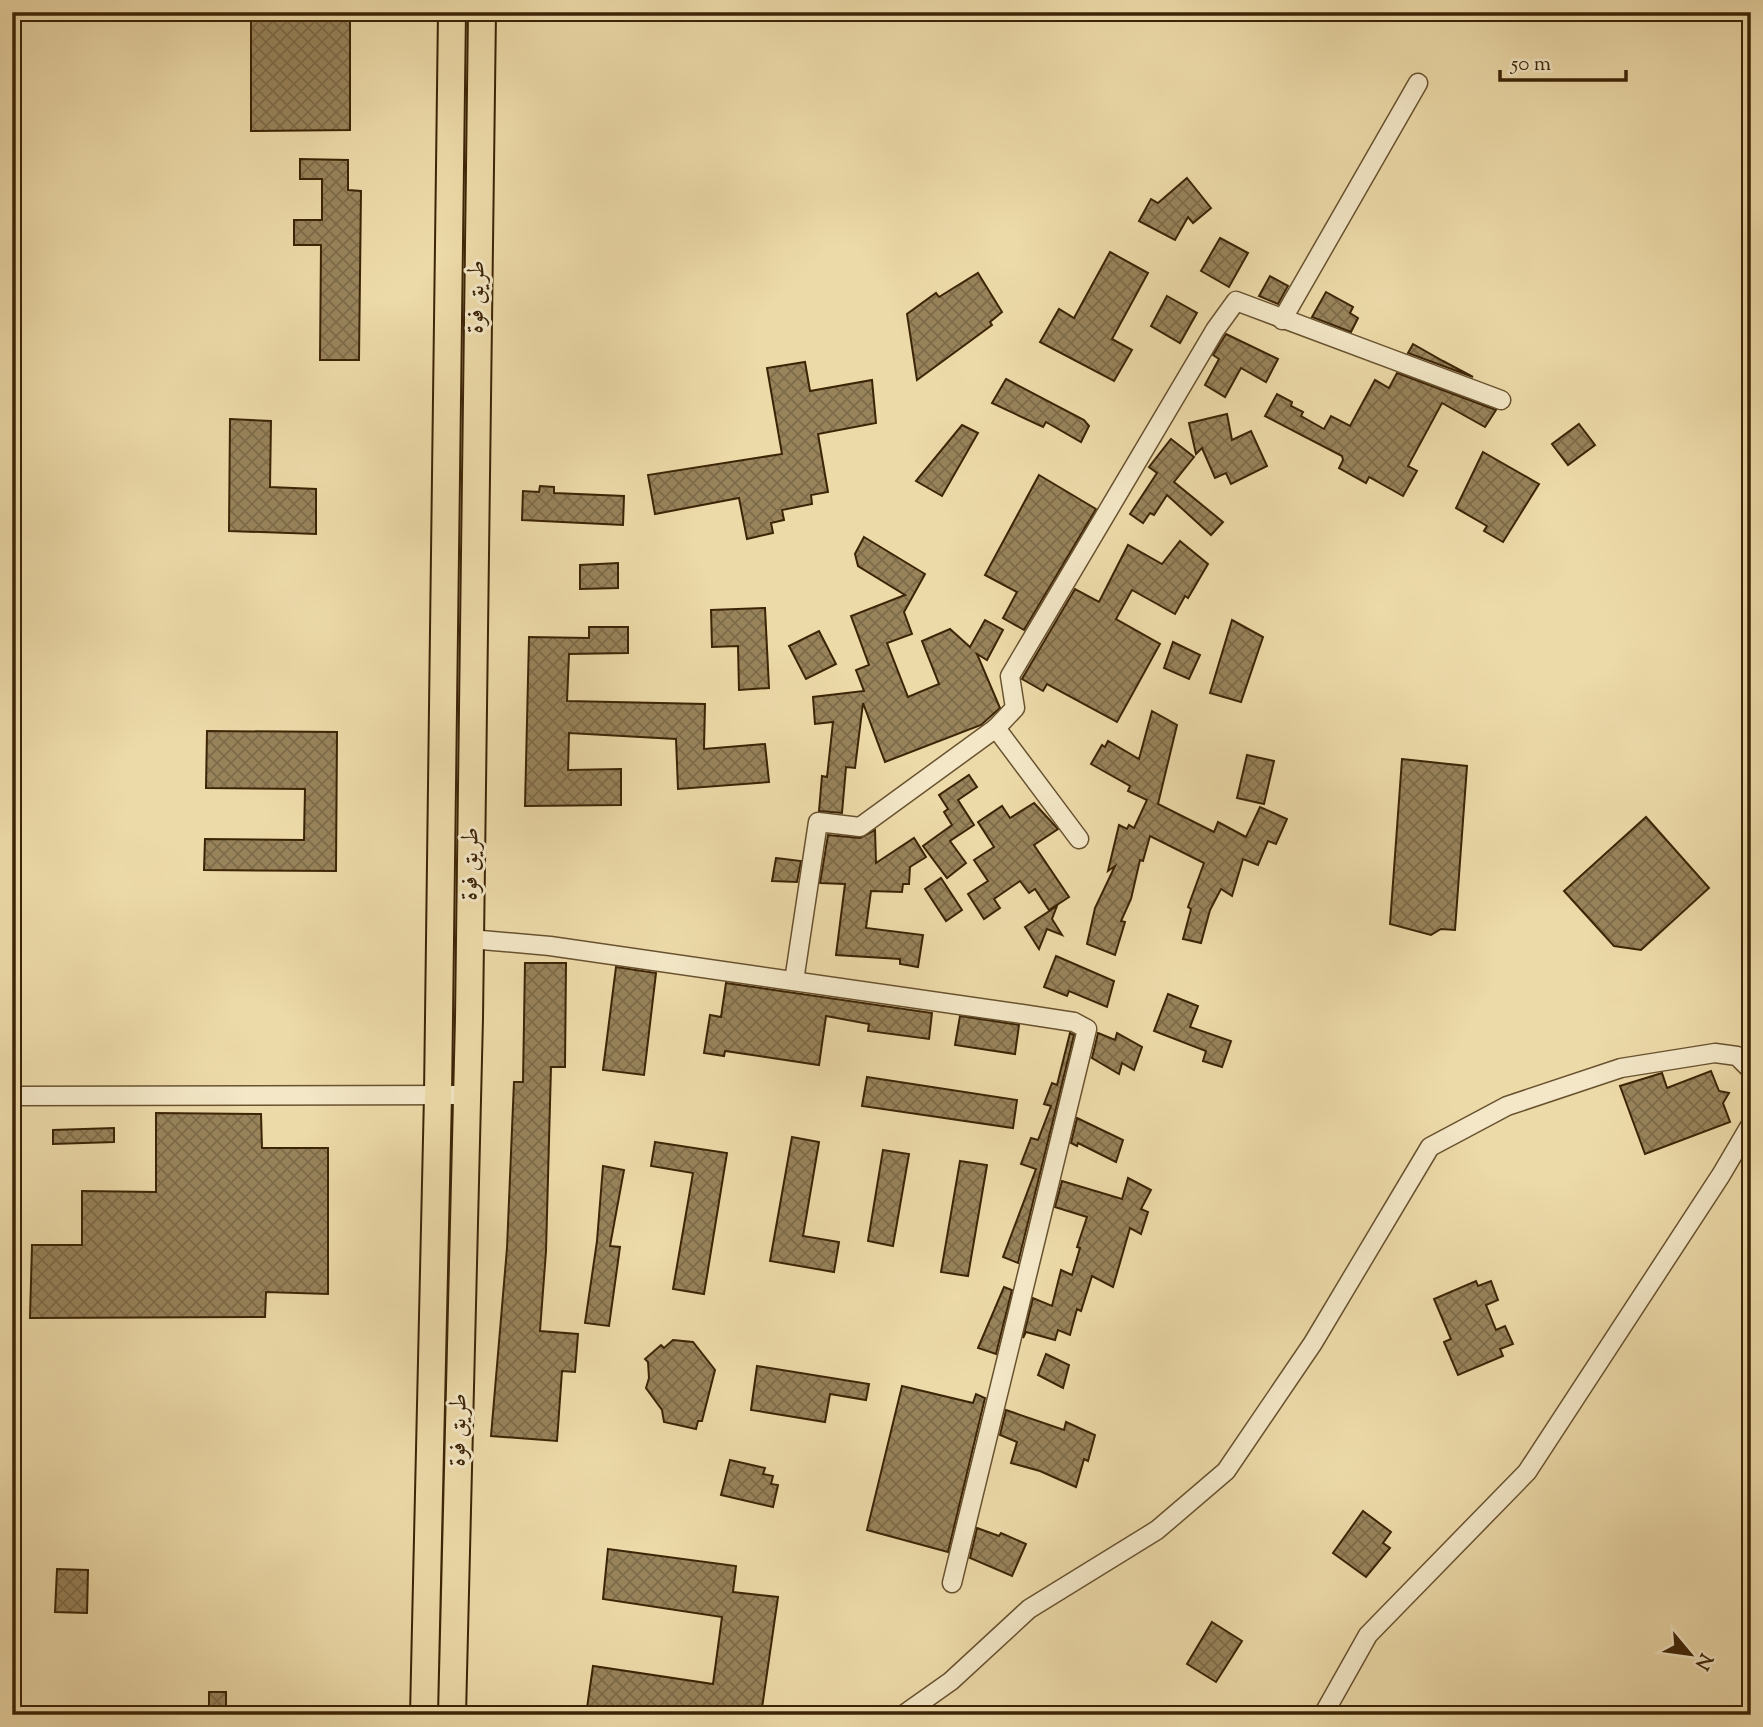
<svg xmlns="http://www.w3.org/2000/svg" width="1763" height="1727" viewBox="0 0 1763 1727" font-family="'Sorts Mill Goudy',Amiri,serif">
<defs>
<pattern id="building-cross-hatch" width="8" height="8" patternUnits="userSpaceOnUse" patternTransform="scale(1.75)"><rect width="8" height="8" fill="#98835b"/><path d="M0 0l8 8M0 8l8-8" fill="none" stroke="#7d6b49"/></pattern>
</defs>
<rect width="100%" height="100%" fill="#eddaa9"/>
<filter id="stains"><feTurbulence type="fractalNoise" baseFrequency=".00286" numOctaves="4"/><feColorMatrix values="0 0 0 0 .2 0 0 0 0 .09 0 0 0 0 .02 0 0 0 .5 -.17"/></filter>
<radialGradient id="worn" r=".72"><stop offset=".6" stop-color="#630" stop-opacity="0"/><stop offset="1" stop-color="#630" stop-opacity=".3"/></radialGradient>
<g fill="url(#building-cross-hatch)" stroke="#3c2406" stroke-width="2">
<path d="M 251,12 L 350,12 L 350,130 L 251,131 Z"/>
<path d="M 300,159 L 348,160 L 348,190 L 361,191 L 359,360 L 320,360 L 321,245 L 294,245 L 294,220 L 322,220 L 322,179 L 300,179 Z"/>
<path d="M 1187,178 L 1211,208 L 1193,223 L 1188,217 L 1175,240 L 1139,221 L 1151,199 L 1158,203 Z"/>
<path d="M 1220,238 L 1248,253 L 1229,287 L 1201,271 Z"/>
<path d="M 1110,252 L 1148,273 L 1112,339 L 1132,350 L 1114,381 L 1040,342 L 1059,309 L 1074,318 Z"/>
<path d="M 978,273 L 1002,312 L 990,322 L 992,325 L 917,380 L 907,314 L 936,293 L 939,297 Z"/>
<path d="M 1270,276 L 1288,286 L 1278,304 L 1259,296 Z"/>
<path d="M 1326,292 L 1353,307 L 1350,313 L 1358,318 L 1351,332 L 1312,317 Z"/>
<path d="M 1167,296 L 1197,313 L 1180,343 L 1151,326 Z"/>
<path d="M 1226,334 L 1278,359 L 1266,382 L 1241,368 L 1225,397 L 1205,385 L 1219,359 L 1213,355 Z"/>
<path d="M 1413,344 L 1443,361 L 1473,377 L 1408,353 Z"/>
<path d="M 805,362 L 810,391 L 872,380 L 876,423 L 818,434 L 828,492 L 811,495 L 812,504 L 782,510 L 784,520 L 771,523 L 773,533 L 747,539 L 739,498 L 655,514 L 648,475 L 782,454 L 767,368 Z"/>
<path d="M 1397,373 L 1496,410 L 1485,427 L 1442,403 L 1408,466 L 1417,471 L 1403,496 L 1369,477 L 1366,483 L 1339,468 L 1343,460 L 1342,456 L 1265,416 L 1277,394 L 1292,402 L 1291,406 L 1303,412 L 1301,416 L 1324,429 L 1331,416 L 1350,426 L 1375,380 L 1389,388 Z"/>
<path d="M 1006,379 L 1084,420 L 1089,426 L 1081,442 L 1046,422 L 1043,427 L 992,403 Z"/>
<path d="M 1227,414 L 1232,440 L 1251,431 L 1267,466 L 1231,484 L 1226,473 L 1215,478 L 1202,448 L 1196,454 L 1189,423 Z"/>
<path d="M 230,419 L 271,421 L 270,487 L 316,489 L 316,534 L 229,531 Z"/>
<path d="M 1579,424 L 1595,445 L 1568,465 L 1552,444 Z"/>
<path d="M 962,425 L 978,433 L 942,496 L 916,481 Z"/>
<path d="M 1171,439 L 1194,457 L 1174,482 L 1223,522 L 1211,535 L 1167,495 L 1154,515 L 1150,513 L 1143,523 L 1130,514 L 1157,473 L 1149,467 Z"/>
<path d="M 1483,452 L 1539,484 L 1503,542 L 1484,531 L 1487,526 L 1456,508 Z"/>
<path d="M 1039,475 L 1096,509 L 1024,630 L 1003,618 L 1017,592 L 985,575 Z"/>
<path d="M 540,486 L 554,487 L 554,493 L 624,496 L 623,525 L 522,520 L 523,491 L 539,492 Z"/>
<path d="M 864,537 L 925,574 L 904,612 L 912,634 L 887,643 L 908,697 L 939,684 L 922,641 L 950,629 L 970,647 L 985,620 L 1003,630 L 987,660 L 977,654 L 1000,708 L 981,725 L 885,762 L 863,703 L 855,768 L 846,767 L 842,813 L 819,811 L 822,776 L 827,777 L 833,722 L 815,724 L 813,697 L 864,691 L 856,670 L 869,665 L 851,616 L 905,595 L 858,566 L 855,554 Z"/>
<path d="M 1180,541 L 1208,564 L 1188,598 L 1185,596 L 1175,614 L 1132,590 L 1116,619 L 1160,644 L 1117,722 L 1047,684 L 1043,691 L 1022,679 L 1075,589 L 1099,602 L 1128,545 L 1162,564 Z"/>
<path d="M 618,563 L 618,588 L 580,589 L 580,565 Z"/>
<path d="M 765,608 L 769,688 L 739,690 L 738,646 L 712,647 L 711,610 Z"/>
<path d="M 1232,620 L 1263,637 L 1241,702 L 1210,693 Z"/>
<path d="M 589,627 L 628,627 L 628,653 L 569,654 L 567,701 L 705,704 L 704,749 L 765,744 L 769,782 L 678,789 L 676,739 L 569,733 L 568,770 L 621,769 L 621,805 L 525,806 L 529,637 L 589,638 Z"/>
<path d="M 819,631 L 836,664 L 806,679 L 789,646 Z"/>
<path d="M 1173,642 L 1200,655 L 1189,679 L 1164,668 Z"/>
<path d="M 1152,711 L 1177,725 L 1158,804 L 1214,832 L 1218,822 L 1246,837 L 1260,807 L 1287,819 L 1276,844 L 1268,841 L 1258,865 L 1243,859 L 1232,896 L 1221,889 L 1210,910 L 1201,943 L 1183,939 L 1191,909 L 1188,907 L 1204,863 L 1150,836 L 1143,861 L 1140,860 L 1131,899 L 1121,921 L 1125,922 L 1115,955 L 1087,944 L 1095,908 L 1115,866 L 1108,871 L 1119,825 L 1127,829 L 1129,825 L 1134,828 L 1147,800 L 1128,791 L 1130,786 L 1091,764 L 1102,745 L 1105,747 L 1108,741 L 1139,759 Z"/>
<path d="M 207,731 L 337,732 L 336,871 L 204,870 L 205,839 L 304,840 L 305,789 L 206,788 Z"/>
<path d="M 1247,755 L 1274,761 L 1264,804 L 1237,798 Z"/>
<path d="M 1402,759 L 1467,766 L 1455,930 L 1441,929 L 1431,935 L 1390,924 Z"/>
<path d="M 969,775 L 977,787 L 958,800 L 974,825 L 950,841 L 966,863 L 947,878 L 923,846 L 952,825 L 944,812 L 948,809 L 939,795 Z"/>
<path d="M 1034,803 L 1058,829 L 1034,845 L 1069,897 L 1049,910 L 1035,889 L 1029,893 L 1020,881 L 994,899 L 1000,908 L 984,919 L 968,894 L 988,881 L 974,860 L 994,847 L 978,822 L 1002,806 L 1010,818 Z"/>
<path d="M 1646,817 L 1709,888 L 1641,950 L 1614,946 L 1564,891 Z"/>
<path d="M 875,830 L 876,863 L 914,838 L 926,857 L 910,867 L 909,884 L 903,884 L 902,892 L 871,891 L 866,928 L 923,935 L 918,967 L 900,964 L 900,959 L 836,955 L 845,884 L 820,883 L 828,835 L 860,838 Z"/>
<path d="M 776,858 L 801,861 L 797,882 L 772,881 Z"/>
<path d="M 941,878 L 962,910 L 946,921 L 925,889 Z"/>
<path d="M 1057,906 L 1052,919 L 1062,935 L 1047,929 L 1039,949 L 1025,927 Z"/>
<path d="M 1056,956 L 1114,981 L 1107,1007 L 1069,991 L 1067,996 L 1044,987 Z"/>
<path d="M 525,963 L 566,963 L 565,1067 L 551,1067 L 546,1251 L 540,1331 L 578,1334 L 575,1372 L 562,1371 L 557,1441 L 491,1436 L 507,1248 L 514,1082 L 523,1082 Z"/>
<path d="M 616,967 L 656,973 L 644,1075 L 603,1070 Z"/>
<path d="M 726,983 L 932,1013 L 929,1039 L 868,1031 L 869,1024 L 826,1016 L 819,1065 L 725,1051 L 724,1056 L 704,1053 L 710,1015 L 721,1017 Z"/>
<path d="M 1168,994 L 1198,1006 L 1190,1027 L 1231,1041 L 1222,1067 L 1203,1061 L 1206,1051 L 1154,1031 Z"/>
<path d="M 960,1016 L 1019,1025 L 1015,1054 L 955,1045 Z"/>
<path d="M 1070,1033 L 1074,1035 L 1018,1263 L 1003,1257 L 1036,1169 L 1021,1164 L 1031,1138 L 1038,1140 L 1051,1106 L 1044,1104 L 1052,1083 L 1057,1085 Z"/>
<path d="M 1098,1033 L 1115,1040 L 1117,1033 L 1142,1047 L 1134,1070 L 1122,1063 L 1119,1074 L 1092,1058 Z"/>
<path d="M 1711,1071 L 1719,1091 L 1729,1093 L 1723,1103 L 1730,1122 L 1645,1154 L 1620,1086 L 1662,1073 L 1667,1088 Z"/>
<path d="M 867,1077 L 1017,1100 L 1013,1128 L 862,1106 Z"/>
<path d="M 156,1113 L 261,1114 L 262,1148 L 328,1148 L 328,1294 L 266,1292 L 265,1317 L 30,1318 L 32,1245 L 82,1245 L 82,1191 L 156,1192 Z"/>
<path d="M 1077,1118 L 1123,1140 L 1116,1162 L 1078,1143 L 1077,1146 L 1071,1143 Z"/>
<path d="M 114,1128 L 114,1142 L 53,1144 L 53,1130 Z"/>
<path d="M 792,1137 L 819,1142 L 803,1236 L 839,1242 L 834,1272 L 770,1261 Z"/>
<path d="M 655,1142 L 727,1153 L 704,1294 L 673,1289 L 693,1173 L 651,1166 Z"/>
<path d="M 883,1150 L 909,1154 L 893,1246 L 868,1241 Z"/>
<path d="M 960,1161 L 987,1165 L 968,1276 L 941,1272 Z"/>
<path d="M 603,1166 L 624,1170 L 610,1246 L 620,1247 L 609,1326 L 585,1323 L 597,1241 Z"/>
<path d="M 1128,1178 L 1151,1190 L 1141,1209 L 1148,1212 L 1141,1234 L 1130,1228 L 1113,1287 L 1092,1276 L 1081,1311 L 1077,1309 L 1070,1335 L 1058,1330 L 1055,1340 L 1026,1332 L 1023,1338 L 1033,1298 L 1052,1306 L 1061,1270 L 1072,1275 L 1080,1248 L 1077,1247 L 1087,1217 L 1055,1207 L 1062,1181 L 1122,1199 Z"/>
<path d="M 1476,1281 L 1478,1286 L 1491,1281 L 1498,1300 L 1486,1305 L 1496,1330 L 1505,1326 L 1513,1344 L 1500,1349 L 1503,1356 L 1458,1375 L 1444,1342 L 1451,1339 L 1434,1299 Z"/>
<path d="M 1004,1287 L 1012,1290 L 996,1354 L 978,1348 Z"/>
<path d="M 673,1340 L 693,1342 L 715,1370 L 702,1421 L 698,1421 L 696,1429 L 664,1422 L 662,1410 L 646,1388 L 649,1378 L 648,1362 L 645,1359 L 661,1345 L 664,1348 Z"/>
<path d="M 1046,1354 L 1069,1365 L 1063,1388 L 1038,1375 Z"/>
<path d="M 757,1366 L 869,1384 L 866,1400 L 830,1394 L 825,1422 L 751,1410 Z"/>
<path d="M 902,1386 L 973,1403 L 976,1394 L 985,1398 L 948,1552 L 867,1530 Z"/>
<path d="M 1006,1410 L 1064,1430 L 1066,1422 L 1095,1435 L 1088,1461 L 1084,1459 L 1076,1487 L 1040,1471 L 1011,1463 L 1017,1442 L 1000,1435 Z"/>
<path d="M 730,1460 L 765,1468 L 763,1474 L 773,1476 L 771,1484 L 778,1485 L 773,1507 L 721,1495 Z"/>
<path d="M 1363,1511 L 1391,1532 L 1383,1543 L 1390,1548 L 1366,1577 L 1333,1553 Z"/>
<path d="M 977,1528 L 999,1536 L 1001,1533 L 1026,1544 L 1012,1576 L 970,1558 Z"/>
<path d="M 608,1549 L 736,1566 L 733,1592 L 778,1597 L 761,1715 L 586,1715 L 593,1666 L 713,1684 L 722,1617 L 603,1599 Z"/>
<path d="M 57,1569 L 88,1570 L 87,1613 L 55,1612 Z"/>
<path d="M 1212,1622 L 1242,1641 L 1216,1682 L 1187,1664 Z"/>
<rect x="209" y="1692" width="17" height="23"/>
</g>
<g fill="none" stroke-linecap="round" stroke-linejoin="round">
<g stroke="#68522f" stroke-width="21">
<g id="minor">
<path d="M 1282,320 L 1418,83"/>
<path d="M 996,728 L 1015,708 L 1010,676 L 1215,330 L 1236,301 L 1501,400"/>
<path d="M 470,939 L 550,946 L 1022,1014 L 1074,1022 L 1087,1029 L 952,1583"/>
<path d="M 794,981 L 818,822 L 860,827 L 996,728 L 1079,839"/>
<path d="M 12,1096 L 467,1095"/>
<path d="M 903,1715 L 951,1681 L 1029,1609 L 1157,1530 L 1226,1471 L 1313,1343 L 1430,1147 L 1507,1106 L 1621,1068 L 1715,1053 L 1737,1056 L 1751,1070"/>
<path d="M 1323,1715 L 1368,1635 L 1527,1472 L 1721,1175 L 1751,1124"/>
</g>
</g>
<g stroke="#3c2406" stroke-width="30">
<g id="highway">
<path d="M 424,1715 L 438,1095 L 452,12"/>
<path d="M 452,1715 L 469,1018 L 482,12"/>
</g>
</g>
<use href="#minor" stroke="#f3e7c7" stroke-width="18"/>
<use href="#highway" stroke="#eddaa9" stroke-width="26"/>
</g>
<g text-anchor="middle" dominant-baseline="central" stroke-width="6" stroke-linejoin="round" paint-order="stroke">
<g font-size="24" fill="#3c2406" stroke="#f3e7c7">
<text transform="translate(477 297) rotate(-89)">طريق فوة</text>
<text transform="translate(471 864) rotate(-89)">طريق فوة</text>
<text transform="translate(459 1430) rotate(-89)">طريق فوة</text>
</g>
</g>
<rect width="1763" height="1727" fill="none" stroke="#eddaa9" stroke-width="42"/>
<rect x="14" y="14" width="1735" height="1699" fill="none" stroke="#3c2406" stroke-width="3.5"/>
<rect x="21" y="21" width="1721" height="1685" fill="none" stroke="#3c2406" stroke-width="2"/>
<g transform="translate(1690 1654) rotate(119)" stroke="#f3e7c7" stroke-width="5" paint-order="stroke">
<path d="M0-5L12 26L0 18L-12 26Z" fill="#3c2406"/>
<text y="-10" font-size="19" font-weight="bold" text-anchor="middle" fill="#3c2406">N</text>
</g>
<path d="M1500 70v10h126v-10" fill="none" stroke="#3c2406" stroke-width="3.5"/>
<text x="1511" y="70" font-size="21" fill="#3c2406" stroke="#f3e7c7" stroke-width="5" paint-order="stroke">50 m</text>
<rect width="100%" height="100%" filter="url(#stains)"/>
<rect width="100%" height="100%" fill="url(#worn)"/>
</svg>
